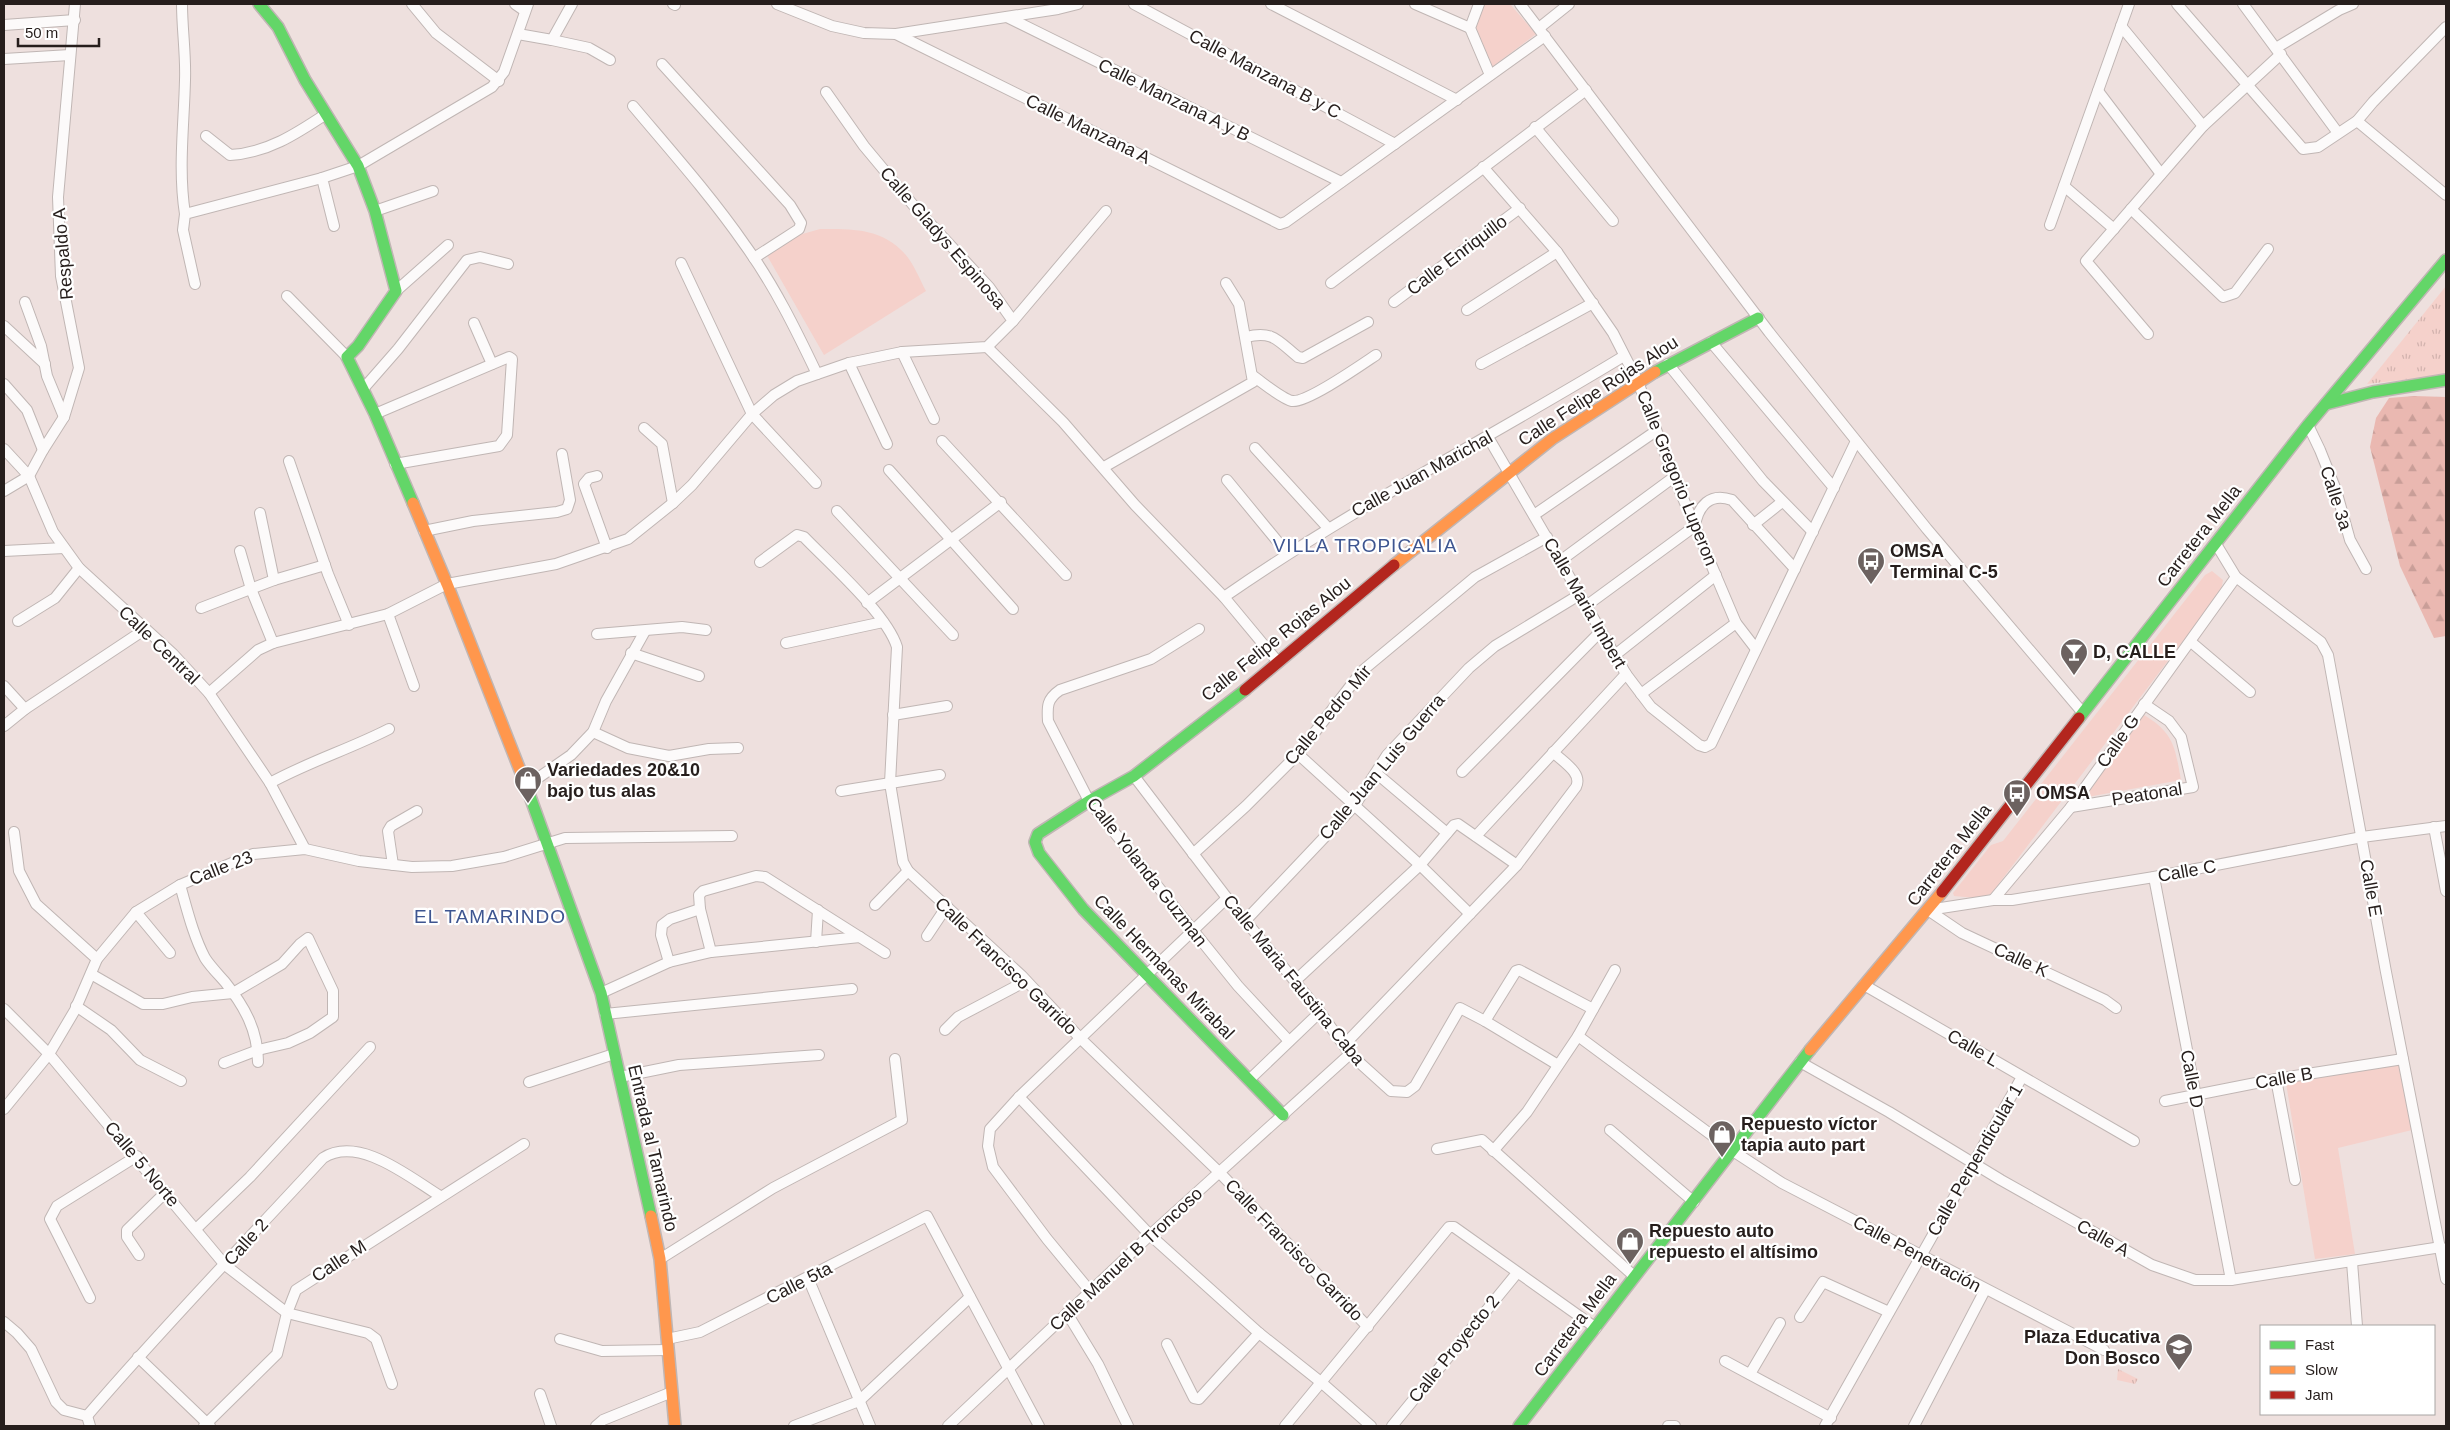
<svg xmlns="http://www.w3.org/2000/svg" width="2450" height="1430" viewBox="0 0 2450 1430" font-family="Helvetica,sans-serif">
<defs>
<pattern id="grass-tufts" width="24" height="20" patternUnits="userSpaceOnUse" patternTransform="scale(1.25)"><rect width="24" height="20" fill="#f5d1cb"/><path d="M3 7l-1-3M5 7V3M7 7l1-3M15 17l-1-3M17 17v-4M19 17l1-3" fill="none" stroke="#d2b3ae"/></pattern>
<pattern id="forest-firs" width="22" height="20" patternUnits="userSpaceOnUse" patternTransform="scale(1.25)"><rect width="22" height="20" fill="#eab8b1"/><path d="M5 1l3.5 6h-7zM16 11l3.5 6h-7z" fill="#c99e98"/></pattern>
</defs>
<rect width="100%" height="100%" fill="#eee0de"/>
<g fill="url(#grass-tufts)">
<path d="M 2446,286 L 2446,375 L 2367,384 Z"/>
<path d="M 2118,1369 L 2138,1379 L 2135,1384 L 2117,1380 Z"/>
</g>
<path fill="url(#forest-firs)" d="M 2414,396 L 2446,397 L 2446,636 L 2434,638 L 2400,566 L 2370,447 L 2376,418 L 2389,398 Z"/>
<g fill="#f5d1cb">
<path d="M 1485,4 L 1510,4 L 1536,34 L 1492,67 L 1474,26 Z"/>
<path d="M 820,229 C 852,229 882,228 905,254 C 914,264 920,280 926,291 L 824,355 L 765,252 L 799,235 Z"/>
<path d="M 2212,571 L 2223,580 L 2221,591 L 1991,894 L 1976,898 L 1954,896 L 1953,893 L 1991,845 L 2003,841 L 2036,799 L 2041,784 L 2205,575 Z"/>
<path d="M 2144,715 C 2174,733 2175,747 2181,780 L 2082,798 Z"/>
<path d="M 2398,1062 L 2412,1130 L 2338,1148 L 2355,1254 L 2315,1259 L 2286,1083 Z"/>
</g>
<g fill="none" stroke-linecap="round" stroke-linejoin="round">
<g stroke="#c0b6b4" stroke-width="12">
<g id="street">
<path d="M 182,4 C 182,29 186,55 185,80 C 184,125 178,169 185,214"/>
<path d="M 412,4 L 436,33 L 499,81"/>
<path d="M 515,4 L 525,11"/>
<path d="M 673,4 L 675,5"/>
<path d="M 777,4 L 832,26 L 864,33 L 896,34 L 1058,9 L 1078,4"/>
<path d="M 1134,4 L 1395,144"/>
<path d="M 1271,4 L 1457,100"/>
<path d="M 1415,4 L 1470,28"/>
<path d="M 1479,4 L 1470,28 L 1490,75"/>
<path d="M 1520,4 L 1769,332 L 1927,529 L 2083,713"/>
<path d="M 2177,4 L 2303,149 L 2318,147 L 2357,121 L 2373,102 L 2446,27"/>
<path d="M 2243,4 L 2338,133"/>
<path d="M 1007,17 L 1341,182"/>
<path d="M 4,25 L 75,20"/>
<path d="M 2121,26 L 2203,126"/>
<path d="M 1539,28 L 1569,4"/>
<path d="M 518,34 L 552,40 L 572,4"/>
<path d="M 896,34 L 1280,224 L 1286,222 L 1545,36"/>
<path d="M 552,40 L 589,48 L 610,60"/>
<path d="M 2276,48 L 2339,10 L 2353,4"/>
<path d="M 4,59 L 70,55"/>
<path d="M 662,64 L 790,205 L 801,223 L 799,229 L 754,258"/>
<path d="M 2098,91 L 2161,174"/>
<path d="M 633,106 C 671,151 711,196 745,245 C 774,285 796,330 817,374"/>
<path d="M 2357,121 L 2446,195"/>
<path d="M 1535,127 L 1613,221"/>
<path d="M 206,136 L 230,155 C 267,153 296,134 326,114"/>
<path d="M 1483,167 L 1557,252 L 1613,333 L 1638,382 L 1674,477 L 1736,623 L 1756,649"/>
<path d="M 2064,186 L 2114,229"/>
<path d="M 2131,209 L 2223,297 L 2235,293 L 2268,249"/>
<path d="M 375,211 L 433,191"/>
<path d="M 2050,225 L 2129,4"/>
<path d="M 334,226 L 322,178 L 358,166 L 492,87 L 504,72 L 528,4"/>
<path d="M 681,263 L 752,414 L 816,483"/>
<path d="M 1331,283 L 1586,90"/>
<path d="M 195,284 L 183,230 L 185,214 L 322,178"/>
<path d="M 396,291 L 448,245"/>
<path d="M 287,296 L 347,357"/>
<path d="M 25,302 L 41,346 L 47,376 L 64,417"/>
<path d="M 1394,302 L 1520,208"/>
<path d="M 1467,310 L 1557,252"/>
<path d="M 1013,321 L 1106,211"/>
<path d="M 474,323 L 492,364"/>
<path d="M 4,326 L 45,364"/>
<path d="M 2148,334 L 2086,261 L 2203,126 L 2281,54"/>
<path d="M 1246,337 C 1273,330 1278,341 1298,357 L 1303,358 L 1368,322"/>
<path d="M 1711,342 L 1834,488"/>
<path d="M 987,347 L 1063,422 L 1135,505 L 1224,597 L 1278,662"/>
<path d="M 902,352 L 934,419"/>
<path d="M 849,363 L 887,444"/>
<path d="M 1481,364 L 1593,303"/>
<path d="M 1668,364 L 1763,481 L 1813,532"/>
<path d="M 1253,376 C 1262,382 1282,399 1292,401 C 1307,403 1361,365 1376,355"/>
<path d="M 4,384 L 27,410 L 43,450"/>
<path d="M 363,389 L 398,349 L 467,260 L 480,257 L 508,264"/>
<path d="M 375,414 L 509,357 L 512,359 L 507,435 L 499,446 L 395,464"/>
<path d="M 2308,425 L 2320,450 L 2336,490 L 2350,540 L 2366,569"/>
<path d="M 644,428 L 662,444 L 673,503"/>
<path d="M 1488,437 L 1626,674 L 1651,707 L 1699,745 L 1705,747 L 1711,744 L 1856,441"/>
<path d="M 942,441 L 1066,575"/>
<path d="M 1255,448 L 1328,528"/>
<path d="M 4,449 L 29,476 L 53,532 L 79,568 L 173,654 L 209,693 L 270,783 L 305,849"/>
<path d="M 289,461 L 328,574 L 349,625"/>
<path d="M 1104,467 L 1253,382 L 1239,304 L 1226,283"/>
<path d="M 889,470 L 1013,609"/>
<path d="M 597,476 L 589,478 L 584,484 L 607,548"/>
<path d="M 1227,480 L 1287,553"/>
<path d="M 4,491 L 29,476 L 43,450 L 64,417 L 79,368 L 61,276 L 58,197 L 75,4"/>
<path d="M 837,511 L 953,635"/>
<path d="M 260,513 L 274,580"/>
<path d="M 1534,515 L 1656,431"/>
<path d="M 1753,525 L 1782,502"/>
<path d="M 424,531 L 473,521 L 557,512 L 567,509 L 570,500 L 562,454"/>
<path d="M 2216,544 L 2236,577 L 2321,642 L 2328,655 L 2386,972 L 2446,1279"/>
<path d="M 4,551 L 64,548"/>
<path d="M 240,551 L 251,589 L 273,643"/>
<path d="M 1560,561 L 1674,477"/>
<path d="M 760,562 L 797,535 L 804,537 C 830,564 887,614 897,647 L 890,783 L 903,862 L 908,871 L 1022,976 L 1081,1039 L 1219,1172 L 1368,1327"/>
<path d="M 1224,597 C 1352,508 1491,437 1624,356"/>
<path d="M 867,603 L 1001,502"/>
<path d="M 1586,606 L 1695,526 C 1698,506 1710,492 1732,500 L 1795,569"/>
<path d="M 201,608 L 274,580 L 325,565"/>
<path d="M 388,614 L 414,686"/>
<path d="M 18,621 L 55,598 L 79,568"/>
<path d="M 1199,629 L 1151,659 L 1060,690 C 1047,699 1047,706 1048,721 L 1089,801 L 1238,986 L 1289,1041"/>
<path d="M 597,634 L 682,627 L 706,630"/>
<path d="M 2191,642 L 2250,692"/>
<path d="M 786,643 L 883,622"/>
<path d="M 631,653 L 699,676"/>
<path d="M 1615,655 L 1716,575"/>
<path d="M 4,686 L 25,709"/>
<path d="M 209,693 L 258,650 L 273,643 L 388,614 L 447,584 L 556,564 L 628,539 L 673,503 L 692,485 L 752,414 L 774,395 L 797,381 L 849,363 L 902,352 L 987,347 L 1013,321 L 989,287 L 914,206 L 864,146 L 826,92"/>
<path d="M 1641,694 L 1736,623"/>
<path d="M 893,715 L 947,706"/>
<path d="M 4,726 L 25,709 L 144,630"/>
<path d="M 593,732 L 628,748 L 669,756 L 709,749 L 738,748"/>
<path d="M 1298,754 L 1420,865 L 1470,914"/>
<path d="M 1462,772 L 1601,631"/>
<path d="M 1376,773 L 1447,833"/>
<path d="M 1134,776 L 1227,898 L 1320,1012 L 1350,1054 L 1391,1091 L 1407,1092 L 1415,1086 L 1460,1008 L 1485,1021 L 1558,1065"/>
<path d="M 270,783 C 308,762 350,749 389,729"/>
<path d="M 525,787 L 571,755 L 593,732 L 606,701 L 645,631"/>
<path d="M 841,791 L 940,775"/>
<path d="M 2071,807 L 2193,787 L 2181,737 L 2169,721 L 2144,704"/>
<path d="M 2434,827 L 2446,891"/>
<path d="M 14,832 L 19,871 L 36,904 L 97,959"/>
<path d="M 1476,836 L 1626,674"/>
<path d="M 1193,854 L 1246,806 L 1298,754 L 1362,671 L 1475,577 L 1547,537"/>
<path d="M 393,865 L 388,831 L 391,826 L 417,811"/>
<path d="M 2154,877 L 2231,1280"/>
<path d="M 180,885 C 187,909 193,935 205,958 C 210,966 218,974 225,982 C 244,1006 258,1030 258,1062"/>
<path d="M 1993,900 L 2071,807 L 2236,577"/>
<path d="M 875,905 L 908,871"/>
<path d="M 1928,910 L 1993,900 L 2012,900 L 2154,877 L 2362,837 L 2446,826"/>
<path d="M 1928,910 L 1962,933 L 2105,1000 L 2116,1008"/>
<path d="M 136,912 L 170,953"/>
<path d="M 1246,920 L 1355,805 L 1387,755 L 1469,668 L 1495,646 L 1579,595"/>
<path d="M 927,936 L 947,906"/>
<path d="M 816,942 L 818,910"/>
<path d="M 711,952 L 700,909 L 699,895 L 703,891 L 756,876 L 765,877 L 885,953"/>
<path d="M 669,962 L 661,935 L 662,925 L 670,919 L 700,909"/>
<path d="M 91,974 L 143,1004 L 163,1004 L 192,997 L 233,993 L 282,964 L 300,944 L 308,938 L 333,991 L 333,1017 L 310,1033 L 288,1043 L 258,1050 L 224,1063"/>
<path d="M 1295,981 L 1420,865 L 1454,825 L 1458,824 L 1517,865"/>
<path d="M 1864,985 L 2134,1141"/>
<path d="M 601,993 L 669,962 L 711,952 L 860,937"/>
<path d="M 76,1006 L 111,1030 L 140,1060 L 181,1081"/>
<path d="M 4,1009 L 49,1054 L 225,1265 L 287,1313 L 368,1333 L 376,1339 L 392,1384"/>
<path d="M 605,1014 L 852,989"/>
<path d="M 1485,1021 L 1516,971 L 1519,970 L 1593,1009"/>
<path d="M 945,1030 L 958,1017 L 1026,981"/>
<path d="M 1578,1036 L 1733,1151 L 1782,1183 L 2104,1350"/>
<path d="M 1344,1045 L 1517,865 L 1576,787 C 1583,773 1563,762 1553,752"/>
<path d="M 1800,1062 L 1889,1112 L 2001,1180 L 2152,1265 L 2195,1280 L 2231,1280 L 2441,1247"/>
<path d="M 620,1077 L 679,1065 L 819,1055"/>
<path d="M 2276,1079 L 2295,1180"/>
<path d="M 1249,1080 L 1320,1012"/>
<path d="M 529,1082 L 614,1054"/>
<path d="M 1019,1097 L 1150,1235 L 1259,1333 L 1322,1383 L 1371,1426"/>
<path d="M 2165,1101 L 2276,1079 L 2403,1059"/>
<path d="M 4,1109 L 49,1054 L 75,1010 L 97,959 L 136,912 L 180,885 L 253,854 L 305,849 L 359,861 L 412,867 L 452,866 L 504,857 L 565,838 L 732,836"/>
<path d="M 1610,1130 L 1694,1202"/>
<path d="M 1437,1149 L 1482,1140 L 1634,1276"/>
<path d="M 1493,1151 L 1527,1112 L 1578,1036 L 1615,970"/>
<path d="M 196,1229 L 250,1177 L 370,1047"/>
<path d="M 139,1255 L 127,1237 L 127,1230 L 166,1192"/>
<path d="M 660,1259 L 773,1188 L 902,1120 L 895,1059"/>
<path d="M 2352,1262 L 2357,1326"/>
<path d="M 808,1278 L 870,1426"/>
<path d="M 1090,1291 L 1047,1239 L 993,1167 L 988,1146 L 990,1129 L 1019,1097 L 1227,898"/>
<path d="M 90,1298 L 50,1219 L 57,1206 L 137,1156"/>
<path d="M 1067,1313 L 1098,1364 L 1128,1426"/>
<path d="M 1800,1317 L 1823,1282 L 1889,1312"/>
<path d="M 4,1322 L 17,1333 L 31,1349 L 56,1402 L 64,1410 L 87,1416"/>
<path d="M 560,1339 L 602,1351 L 668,1350"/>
<path d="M 667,1339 L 700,1332 L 927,1216 L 1039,1426"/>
<path d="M 1167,1344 L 1194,1398 L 1199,1399 L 1259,1333"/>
<path d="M 138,1357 L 210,1426"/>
<path d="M 1725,1361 L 1831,1418"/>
<path d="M 1750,1374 L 1780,1323"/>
<path d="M 540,1394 L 551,1426"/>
<path d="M 87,1416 C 163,1327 244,1244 323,1158 C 359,1135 409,1177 440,1196"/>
<path d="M 87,1416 L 90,1426"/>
<path d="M 204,1426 L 277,1354 L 287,1313 L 296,1290 L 524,1144"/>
<path d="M 596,1426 L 603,1420 L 672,1392"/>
<path d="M 794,1426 L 859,1401 L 970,1297"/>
<path d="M 948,1426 L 1150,1235 L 1350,1054"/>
<path d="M 1285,1426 L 1449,1227 L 1454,1227 L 1596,1328"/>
<path d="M 1392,1426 L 1517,1273"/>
<path d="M 1668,1426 L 1675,1426"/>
<path d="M 1825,1426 L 2022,1077"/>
<path d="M 1914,1426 L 1985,1290"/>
</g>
</g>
<g stroke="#c0b6b4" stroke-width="14">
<g id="fast">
<path d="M 259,4 L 278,27 L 305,80 L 358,166 L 375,211 L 396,291 L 358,346 L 347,357 L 375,414 L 413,503"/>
<path d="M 1655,372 L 1758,318"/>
<path d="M 2326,404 L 2373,392 L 2446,380"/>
<path d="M 1245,690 L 1134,776 L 1089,801 L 1038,834 L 1035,842 L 1039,853 L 1083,909 L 1283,1115"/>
<path d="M 2079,718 L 2308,425 L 2446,260"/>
<path d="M 527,788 L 601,993 L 651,1216"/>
<path d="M 1519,1426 L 1810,1050"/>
</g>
</g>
<g stroke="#c0b6b4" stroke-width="14">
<g id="slow">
<path d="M 413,503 L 447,584 L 527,788"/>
<path d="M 1394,565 L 1552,439 L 1655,372"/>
<path d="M 1810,1050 L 1942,892"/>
<path d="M 651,1216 L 660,1259 L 675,1426"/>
</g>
</g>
<g stroke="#c0b6b4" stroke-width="14">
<g id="jam">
<path d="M 1245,690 L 1394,565"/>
<path d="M 1942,892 L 2079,718"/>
</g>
</g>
<use href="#street" stroke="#fcfafa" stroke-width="10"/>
<use href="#fast" stroke="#63d668" stroke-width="11"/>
<use href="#slow" stroke="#ff974d" stroke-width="11"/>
<use href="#jam" stroke="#b3261e" stroke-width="11"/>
</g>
<defs>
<g id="bus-pin" transform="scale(1.4375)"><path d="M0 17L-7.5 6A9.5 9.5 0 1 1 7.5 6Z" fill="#6c6260" stroke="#fff"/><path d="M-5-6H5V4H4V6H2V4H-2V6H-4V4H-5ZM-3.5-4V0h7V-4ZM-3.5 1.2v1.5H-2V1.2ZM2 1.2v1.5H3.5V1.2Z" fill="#fff"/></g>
<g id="bar-pin" transform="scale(1.4375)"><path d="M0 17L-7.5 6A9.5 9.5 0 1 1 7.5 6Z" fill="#6c6260" stroke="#fff"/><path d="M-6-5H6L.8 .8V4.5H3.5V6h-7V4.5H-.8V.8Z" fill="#fff"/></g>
<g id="shop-pin" transform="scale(1.4375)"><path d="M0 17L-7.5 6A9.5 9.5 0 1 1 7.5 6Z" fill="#6c6260" stroke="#fff"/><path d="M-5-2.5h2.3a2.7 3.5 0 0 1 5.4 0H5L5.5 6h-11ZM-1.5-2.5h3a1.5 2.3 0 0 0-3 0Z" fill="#fff"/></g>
<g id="school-pin" transform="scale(1.4375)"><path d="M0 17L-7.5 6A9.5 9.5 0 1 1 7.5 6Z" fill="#6c6260" stroke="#fff"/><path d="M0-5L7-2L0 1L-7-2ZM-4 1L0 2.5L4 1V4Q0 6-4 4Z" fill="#fff"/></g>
</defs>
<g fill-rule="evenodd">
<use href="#bus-pin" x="1871" y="561"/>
<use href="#bar-pin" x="2074" y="652"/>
<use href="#shop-pin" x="528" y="780"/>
<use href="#bus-pin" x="2017" y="793"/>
<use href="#shop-pin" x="1722" y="1134"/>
<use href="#shop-pin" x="1630" y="1241"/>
<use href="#school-pin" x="2179" y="1347"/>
</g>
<g text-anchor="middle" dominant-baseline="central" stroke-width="4.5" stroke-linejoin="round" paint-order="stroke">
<g font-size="18" fill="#261e1c" stroke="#fff">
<text transform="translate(1265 74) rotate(28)">Calle Manzana B y C</text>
<text transform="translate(1174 100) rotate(26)">Calle Manzana A y B</text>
<text transform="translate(1088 129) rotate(26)">Calle Manzana A</text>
<text transform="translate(943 238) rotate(49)">Calle Gladys Espinosa</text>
<text transform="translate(63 254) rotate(-95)">Respaldo A</text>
<text transform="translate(1457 255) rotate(-37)">Calle Enriquillo</text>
<text transform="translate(1598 391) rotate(-33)">Calle Felipe Rojas Alou</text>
<text transform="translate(1422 474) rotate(-29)">Calle Juan Marichal</text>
<text transform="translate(1677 478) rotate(68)">Calle Gregorio Luperon</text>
<text transform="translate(2336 498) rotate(72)">Calle 3a</text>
<text transform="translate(2199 536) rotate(-52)">Carretera Mella</text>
<text transform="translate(1585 603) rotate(60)">Calle Maria Imbert</text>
<text transform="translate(1276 639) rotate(-39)">Calle Felipe Rojas Alou</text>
<text transform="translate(159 645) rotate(44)">Calle Central</text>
<text transform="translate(1328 715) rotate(-50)">Calle Pedro Mir</text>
<text transform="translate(2118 741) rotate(-55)">Calle G</text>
<text transform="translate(1382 767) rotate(-50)">Calle Juan Luis Guerra</text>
<text transform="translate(2147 794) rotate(-9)">Peatonal</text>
<text transform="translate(1949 855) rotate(-52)">Carretera Mella</text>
<text transform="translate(221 868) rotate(-21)">Calle 23</text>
<text transform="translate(2187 871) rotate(-10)">Calle C</text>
<text transform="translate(1147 872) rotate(52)">Calle Yolanda Guzman</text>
<text transform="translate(2371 888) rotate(80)">Calle E</text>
<text transform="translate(2021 960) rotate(25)">Calle K</text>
<text transform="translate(1006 966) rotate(44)">Calle Francisco Garrido</text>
<text transform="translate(1164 967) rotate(46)">Calle Hermanas Mirabal</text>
<text transform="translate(1294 980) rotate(51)">Calle Maria Faustina Caba</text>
<text transform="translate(1973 1048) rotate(30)">Calle L</text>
<text transform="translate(2284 1078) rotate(-10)">Calle B</text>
<text transform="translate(2192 1079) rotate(79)">Calle D</text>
<text transform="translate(653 1148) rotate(77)">Entrada al Tamarindo</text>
<text transform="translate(1975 1160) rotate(-60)">Calle Perpendicular 1</text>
<text transform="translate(142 1164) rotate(50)">Calle 5 Norte</text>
<text transform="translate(2103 1238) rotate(29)">Calle A</text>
<text transform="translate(246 1242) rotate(-48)">Calle 2</text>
<text transform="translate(1294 1250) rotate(46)">Calle Francisco Garrido</text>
<text transform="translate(1917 1254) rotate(28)">Calle Penetración</text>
<text transform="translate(1126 1259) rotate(-43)">Calle Manuel B Troncoso</text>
<text transform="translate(339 1261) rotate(-33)">Calle M</text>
<text transform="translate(799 1283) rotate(-27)">Calle 5ta</text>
<text transform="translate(1575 1325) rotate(-53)">Carretera Mella</text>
<text transform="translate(1454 1349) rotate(-51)">Calle Proyecto 2</text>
</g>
<g font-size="18" font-weight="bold" fill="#261e1c" stroke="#fff" text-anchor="start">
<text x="1890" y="551">OMSA<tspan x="1890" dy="21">Terminal C-5</tspan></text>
<text x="2093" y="652">D, CALLE</text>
<text x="547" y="770">Variedades 20&amp;10<tspan x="547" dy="21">bajo tus alas</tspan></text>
<text x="2036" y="793">OMSA</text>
<text x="1741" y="1124">Repuesto víctor<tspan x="1741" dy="21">tapia auto part</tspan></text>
<text x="1649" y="1231">Repuesto auto<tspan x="1649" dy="21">repuesto el altísimo</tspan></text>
<text x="2160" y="1337" text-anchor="end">Plaza Educativa<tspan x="2160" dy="21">Don Bosco</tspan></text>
</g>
<g font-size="19" letter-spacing="1" fill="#3e5590" stroke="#fff">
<text x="1365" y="545">VILLA TROPICALIA</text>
<text x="490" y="916">EL TAMARINDO</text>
</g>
</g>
<rect width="2450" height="1430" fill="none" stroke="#261e1c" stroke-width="10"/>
<rect x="2260" y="1325" width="175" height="90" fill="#ffffff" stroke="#a8a5a4"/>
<rect x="2270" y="1341" width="25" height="8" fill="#63d668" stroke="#a8a5a4"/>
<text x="2305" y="1350" font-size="15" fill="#261e1c">Fast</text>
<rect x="2270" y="1366" width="25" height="8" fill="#ff974d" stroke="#a8a5a4"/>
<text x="2305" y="1375" font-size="15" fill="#261e1c">Slow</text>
<rect x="2270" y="1391" width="25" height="8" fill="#b3261e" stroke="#a8a5a4"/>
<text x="2305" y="1400" font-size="15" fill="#261e1c">Jam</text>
<path d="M18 38v8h81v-8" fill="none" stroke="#261e1c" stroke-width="2.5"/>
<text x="25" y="38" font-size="15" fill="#261e1c" stroke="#ffffff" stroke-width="4" paint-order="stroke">50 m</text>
</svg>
